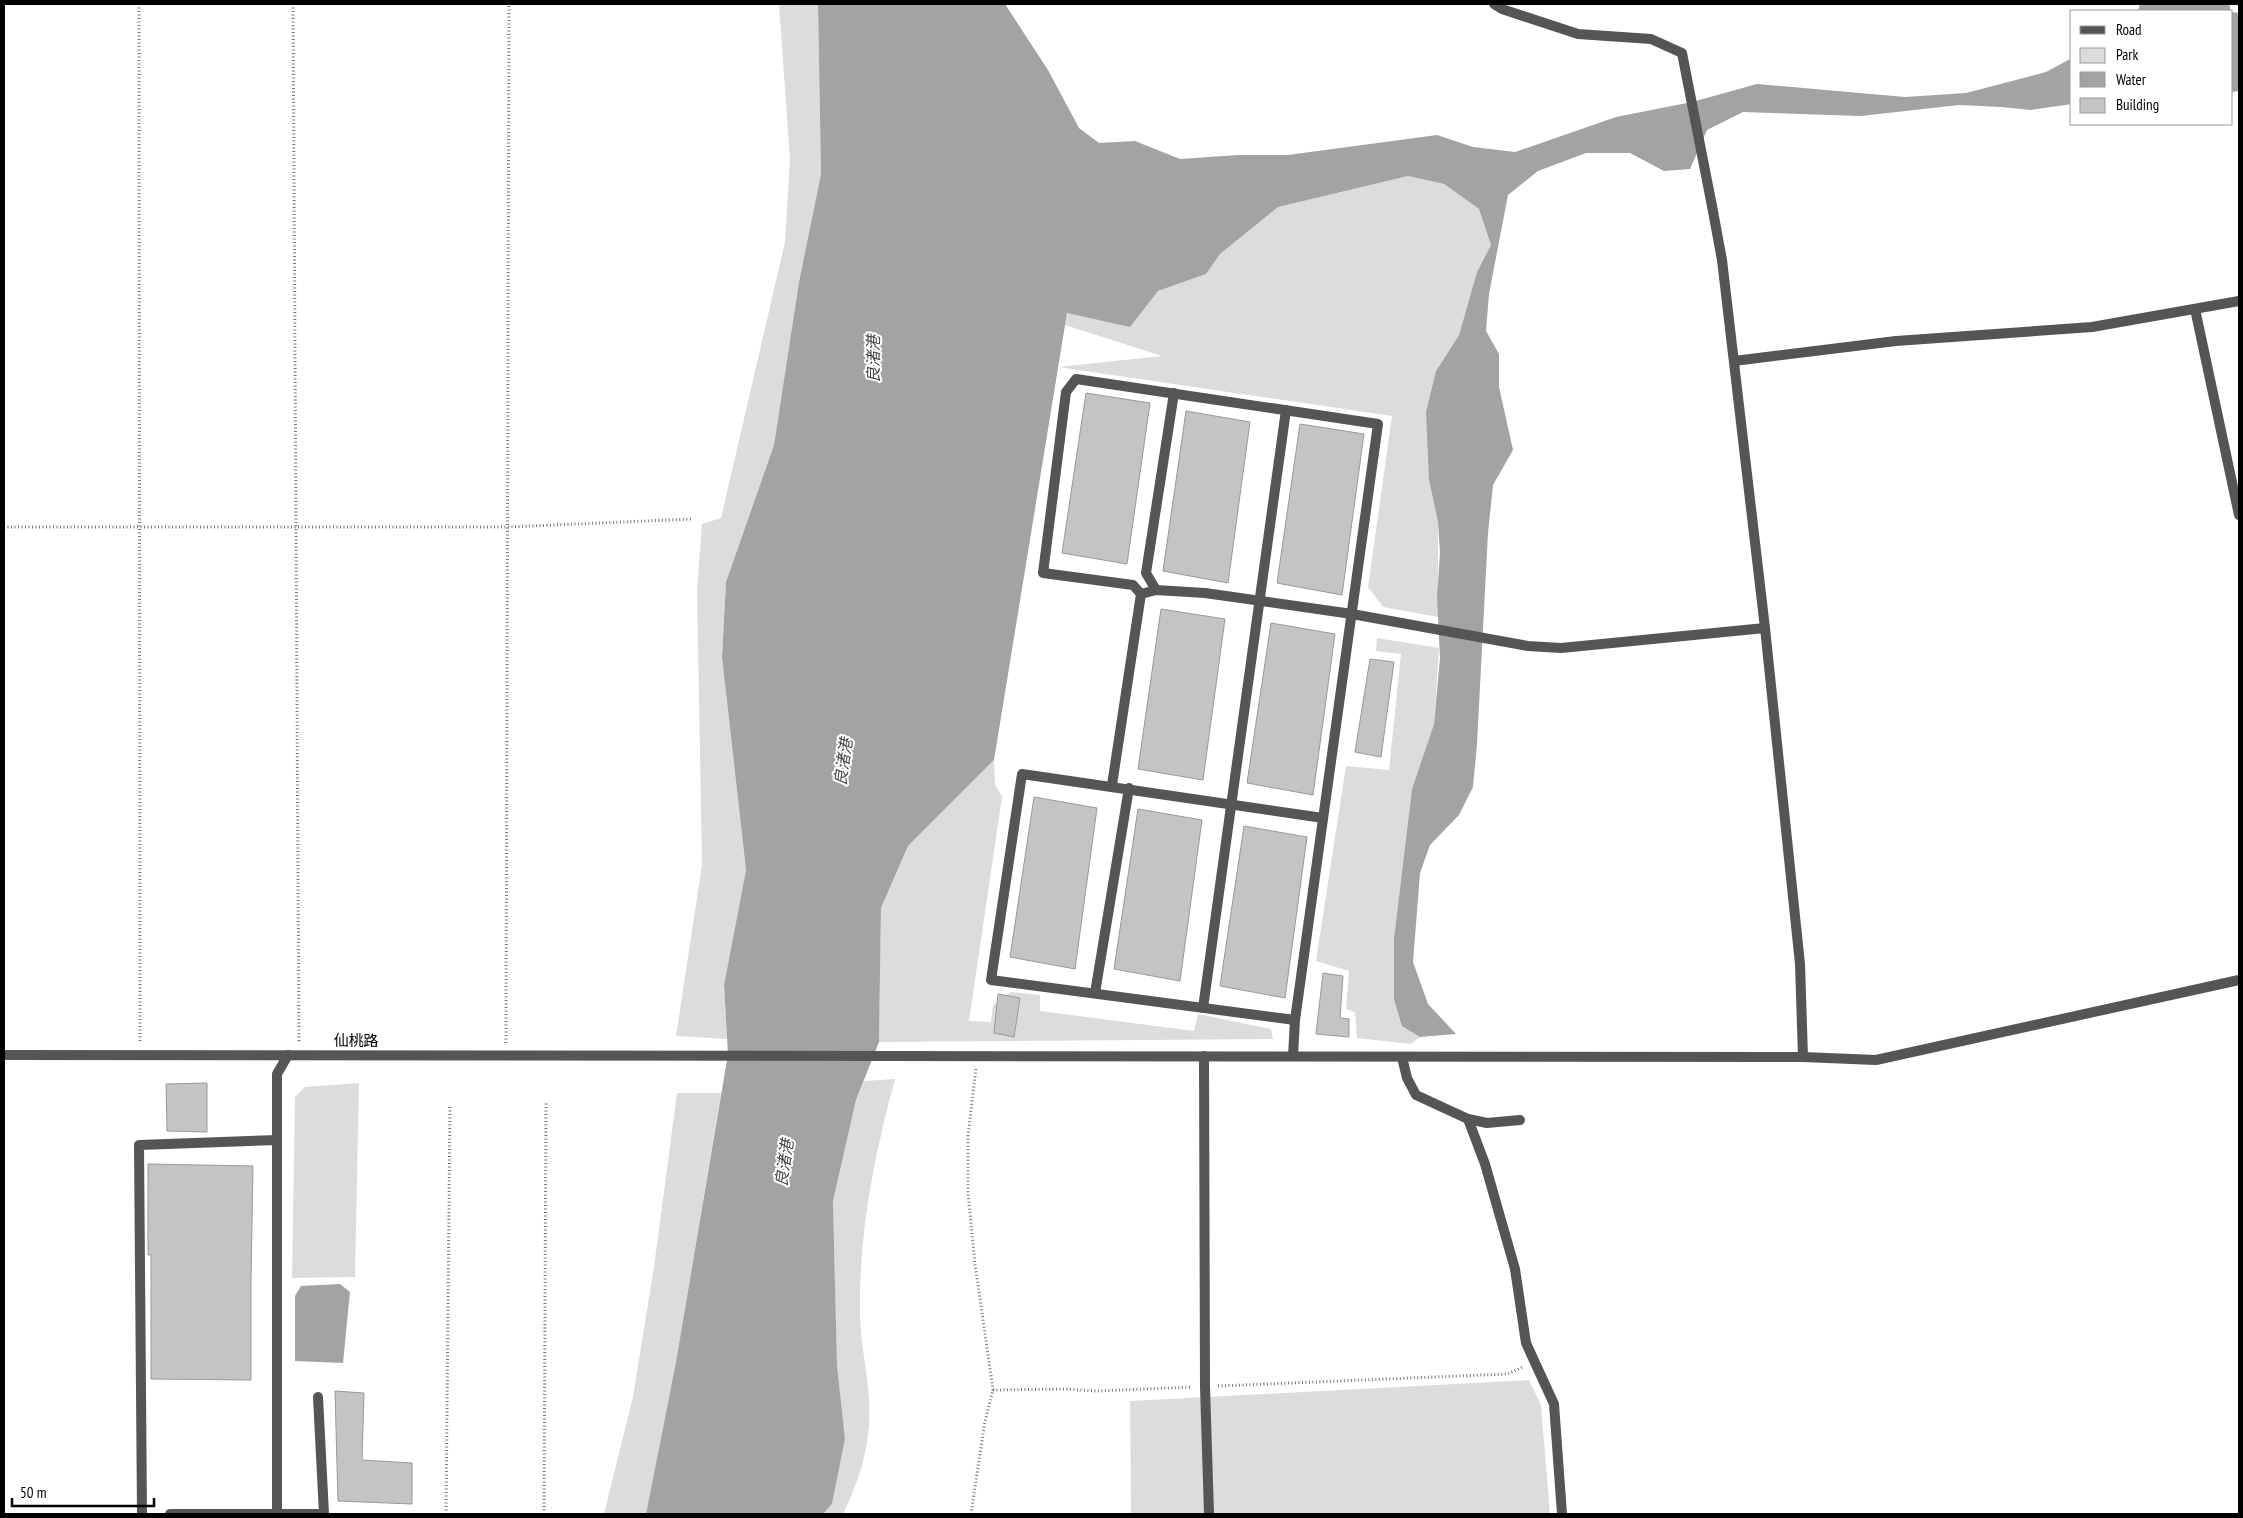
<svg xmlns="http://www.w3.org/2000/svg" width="2243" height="1518" viewBox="0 0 2243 1518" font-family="'PT Sans Narrow','Noto Sans SC',sans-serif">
<rect width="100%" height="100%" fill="#fff"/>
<g fill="#dcdcdc">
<path d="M 779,4 L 818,4 L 821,174 L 799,282 L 774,445 L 726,582 L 722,657 L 746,870 L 724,985 L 727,1039 L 676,1036 L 702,865 L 697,590 L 702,524 L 721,518 L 785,242 L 790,159 Z"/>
<path d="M 1408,176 L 1444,184 L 1479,209 L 1491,245 L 1477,272 L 1459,335 L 1436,371 L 1429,480 L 1438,522 L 1438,617 L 1383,607 L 1368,587 L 1392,416 L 1058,367 L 1162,356 L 1065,325 L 1067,313 L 1130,326 L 1158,291 L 1206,274 L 1220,254 L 1277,207 Z"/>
<path d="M 1377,638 L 1439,648 L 1434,724 L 1412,789 L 1394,938 L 1394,999 L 1403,1026 L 1420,1037 L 1411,1044 L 1357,1038 L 1355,1012 L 1346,1009 L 1349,971 L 1316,961 L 1346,766 L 1389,770 L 1401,654 L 1376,651 Z"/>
<path d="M 994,760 L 995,784 L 1002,797 L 969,1021 L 991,1022 L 993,1005 L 1011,992 L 1040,995 L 1040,1011 L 1194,1031 L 1198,1014 L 1271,1029 L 1273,1039 L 879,1042 L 881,908 L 908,846 Z"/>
<path d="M 895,1079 C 874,1157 859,1230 860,1311 C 860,1340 867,1369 869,1398 C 872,1439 861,1478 843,1514 L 823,1514 L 832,1504 L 845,1439 L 837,1365 L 833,1201 L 856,1100 L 864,1081 Z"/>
<path d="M 359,1083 L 355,1277 L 292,1278 L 295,1097 L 305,1087 Z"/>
<path d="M 677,1093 L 721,1093 L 676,1362 L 646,1514 L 604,1514 L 633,1397 L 654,1267 Z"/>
<path d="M 1529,1380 L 1541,1405 L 1550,1514 L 1131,1514 L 1130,1401 Z"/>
</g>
<g fill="#a3a3a3">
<path d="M 818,4 L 1005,4 L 1048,70 L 1079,128 L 1099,143 L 1135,141 L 1180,159 L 1238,155 L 1288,155 L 1437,135 L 1473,147 L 1515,152 L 1616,117 L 1692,102 L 1757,84 L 1905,97 L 1966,93 L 2046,72 L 2072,58 L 2072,104 L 2031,110 L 2001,107 L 1959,105 L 1861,116 L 1743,112 L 1707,130 L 1690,169 L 1664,171 L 1630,153 L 1586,153 L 1538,171 L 1508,195 L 1489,294 L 1486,331 L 1499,354 L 1499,387 L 1513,450 L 1493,485 L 1488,533 L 1477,744 L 1473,787 L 1459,815 L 1430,845 L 1420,873 L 1413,962 L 1428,1004 L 1456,1034 L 1420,1037 L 1402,1026 L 1394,999 L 1394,938 L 1412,789 L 1434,724 L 1440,658 L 1437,597 L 1440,553 L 1438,522 L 1429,480 L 1426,412 L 1436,371 L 1459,335 L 1477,272 L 1491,245 L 1479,209 L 1444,184 L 1408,176 L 1278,207 L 1220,254 L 1206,274 L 1158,291 L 1130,327 L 1067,313 L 994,760 L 908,846 L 881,908 L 879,1042 L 856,1100 L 833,1201 L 837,1365 L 845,1439 L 832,1504 L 823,1514 L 646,1514 L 676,1362 L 728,1054 L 724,985 L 746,870 L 722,657 L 726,582 L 774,445 L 799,282 L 821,174 Z"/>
<path d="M 2140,4 L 2229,4 L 2231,11 L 2138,11 Z"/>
<path d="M 2232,12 L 2239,13 L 2239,91 L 2232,92 Z"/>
<path d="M 340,1284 L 350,1292 L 343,1363 L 295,1361 L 295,1296 L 301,1286 Z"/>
</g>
<g fill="#c4c4c4" stroke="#999">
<path d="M 1086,393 L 1150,403 L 1127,564 L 1062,553 Z"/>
<path d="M 1186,411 L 1250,422 L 1228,583 L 1163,571 Z"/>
<path d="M 1300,424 L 1364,434 L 1342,595 L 1277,583 Z"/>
<path d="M 1161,609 L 1225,619 L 1203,780 L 1138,769 Z"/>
<path d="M 1271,623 L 1335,634 L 1313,795 L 1247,783 Z"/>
<path d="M 1370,659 L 1394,662 L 1381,757 L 1355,752 Z"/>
<path d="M 1034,797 L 1097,808 L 1075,969 L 1010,957 Z"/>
<path d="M 1138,809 L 1202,820 L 1180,981 L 1114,969 Z"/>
<path d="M 1244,826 L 1307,837 L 1285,998 L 1220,986 Z"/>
<path d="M 1323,973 L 1343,976 L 1340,1018 L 1349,1019 L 1349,1037 L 1316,1034 Z"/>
<path d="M 998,994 L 1020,998 L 1014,1037 L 994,1033 Z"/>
<path d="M 207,1083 L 207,1132 L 167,1131 L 166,1084 Z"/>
<path d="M 148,1164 L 253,1166 L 251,1281 L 251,1380 L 151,1379 L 151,1255 L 148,1255 Z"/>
<path d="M 335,1391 L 364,1393 L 362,1460 L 412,1463 L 412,1504 L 338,1501 Z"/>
</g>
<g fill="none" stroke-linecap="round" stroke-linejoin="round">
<g stroke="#777" stroke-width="3" stroke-dasharray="1 2.5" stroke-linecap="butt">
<path d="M 139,4 L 140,1041"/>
<path d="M 293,4 L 299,1043"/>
<path d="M 4,527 L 508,527 L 692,519"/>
<path d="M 506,1043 L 509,4"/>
<path d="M 1218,1386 L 1507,1374 L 1523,1367"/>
<path d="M 993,1390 L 1066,1389 L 1097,1391 L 1192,1387"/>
<path d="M 446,1514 L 450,1106"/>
<path d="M 544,1514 L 546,1103"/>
<path d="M 971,1514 L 985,1421 L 993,1390 L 975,1264 L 968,1193 L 968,1136 L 976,1068"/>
</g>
<g stroke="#555" stroke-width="10">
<path d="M 1156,590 L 1146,573 L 1174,393"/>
<path d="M 1141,594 L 1133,585 L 1043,573 L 1066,392 L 1076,379 L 1378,424 L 1295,1020 L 1293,1056"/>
<path d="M 1095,993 L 1129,788"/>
<path d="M 1203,1008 L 1286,410"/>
<path d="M 1295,1020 L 991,980 L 1022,774 L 1323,818"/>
<path d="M 1402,1057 L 1407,1078 L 1416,1095 L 1468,1119 L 1487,1123 L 1520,1120"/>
<path d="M 1468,1119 L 1485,1164 L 1515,1269 L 1526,1343 L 1554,1404 L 1562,1514"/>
<path d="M 318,1397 L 324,1514"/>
<path d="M 142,1514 L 139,1145 L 277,1140"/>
<path d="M 170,1514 L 321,1514"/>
</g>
<g stroke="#555" stroke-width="10">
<path d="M 1494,4 L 1502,9 L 1578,34 L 1651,39 L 1682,53 L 1712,206"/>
<path d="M 2195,309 L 2239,515"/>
<path d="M 1734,361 L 1896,341 L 2092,327 L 2239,301"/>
<path d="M 1112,785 L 1141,594 L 1156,590 L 1205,593 L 1352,614 L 1528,646 L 1561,648 L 1765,628"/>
<path d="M 1204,1056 L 1205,1387 L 1209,1514"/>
<path d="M 1803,1057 L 1876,1060 L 2239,980"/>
<path d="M 277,1513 L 277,1074 L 288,1055"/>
</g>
<path stroke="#555" stroke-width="10" d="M 4,1055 L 1803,1057 L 1800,964 L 1765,628 L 1722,260 L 1712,206"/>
</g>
<g text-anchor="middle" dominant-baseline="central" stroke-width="4" stroke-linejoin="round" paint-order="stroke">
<g font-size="15" fill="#000" stroke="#fff">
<text x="356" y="1040">仙桃路</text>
</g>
<g font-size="16" font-style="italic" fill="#444" stroke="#fff">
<text transform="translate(873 359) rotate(-90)">良渚港</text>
<text transform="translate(843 762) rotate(-82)">良渚港</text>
<text transform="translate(784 1163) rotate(-82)">良渚港</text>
</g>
</g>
<rect width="2243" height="1518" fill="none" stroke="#000000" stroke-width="10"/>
<rect x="2070" y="10" width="162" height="115" fill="#ffffff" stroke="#999999"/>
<rect x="2080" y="26" width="25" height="8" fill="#555555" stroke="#999999"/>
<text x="2116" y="35" font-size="15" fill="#000000">Road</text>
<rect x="2080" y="48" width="25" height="15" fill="#dcdcdc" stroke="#999999"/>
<text x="2116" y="60" font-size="15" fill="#000000">Park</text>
<rect x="2080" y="72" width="25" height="15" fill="#a3a3a3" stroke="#999999"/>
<text x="2116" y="85" font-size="15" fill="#000000">Water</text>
<rect x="2080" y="98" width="25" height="15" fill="#c4c4c4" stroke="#999999"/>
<text x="2116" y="110" font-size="15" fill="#000000">Building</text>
<path d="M12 1498v8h142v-8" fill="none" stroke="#000000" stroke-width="2.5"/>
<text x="20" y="1498" font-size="15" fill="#000000" stroke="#ffffff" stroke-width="4" paint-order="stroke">50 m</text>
</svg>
